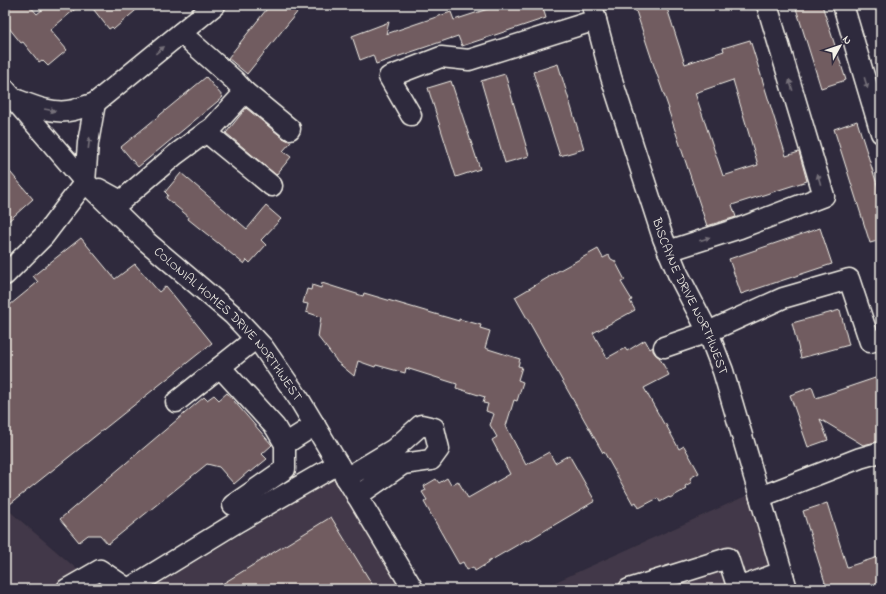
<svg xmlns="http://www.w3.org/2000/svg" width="886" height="594" viewBox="0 0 886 594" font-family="'Indie Flower',sans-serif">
<rect width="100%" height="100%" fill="#2f2a3d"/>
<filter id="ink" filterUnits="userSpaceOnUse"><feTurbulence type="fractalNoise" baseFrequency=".025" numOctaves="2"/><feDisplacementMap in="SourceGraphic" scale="8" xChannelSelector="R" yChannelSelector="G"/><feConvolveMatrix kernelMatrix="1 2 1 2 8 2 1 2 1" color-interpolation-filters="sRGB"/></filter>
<g filter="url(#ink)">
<g fill="#433948">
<path d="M 342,473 L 418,589 L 150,589 Z"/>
<path d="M 757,491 L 793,589 L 540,589 Z"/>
<path d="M 5,508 L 7,509 L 100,589 L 5,589 Z"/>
</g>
<g fill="#715b60" stroke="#f4f1e8" fill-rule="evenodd">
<path d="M 5,5 L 29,5 L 37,14 L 48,5 L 80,5 L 50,30 L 67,50 L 48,66 L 42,60 L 39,62 L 23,42 L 21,43 L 5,23 Z"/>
<path d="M 90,5 L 142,5 L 114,29 L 112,27 L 109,29 Z"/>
<path d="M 270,5 L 303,5 L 247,74 L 228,58 Z"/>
<path d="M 500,5 L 542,5 L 546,18 L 462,46 L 458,36 L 376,64 L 373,55 L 360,60 L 352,36 L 389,22 L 386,34 L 451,12 L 454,20 Z"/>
<path d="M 634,5 L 666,5 L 685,64 L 724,51 L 723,48 L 750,40 L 786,156 L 799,152 L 807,181 L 732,205 L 736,217 L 707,226 L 668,109 L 669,109 L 653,63 ZM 733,80 L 758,165 L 723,176 L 695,93 Z"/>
<path d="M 795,5 L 822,5 L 846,80 L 821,88 Z"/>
<path d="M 558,64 L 584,149 L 560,156 L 533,72 Z"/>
<path d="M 505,74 L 529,156 L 505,163 L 481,81 Z"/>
<path d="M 206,77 L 223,97 L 138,167 L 121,147 Z"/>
<path d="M 451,81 L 480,169 L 456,177 L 428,88 Z"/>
<path d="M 246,108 L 283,138 L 291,142 L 283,151 L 291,157 L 276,175 L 226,133 Z"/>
<path d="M 857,121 L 881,197 L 881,240 L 870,243 L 834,129 Z"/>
<path d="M 5,166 L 33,199 L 5,224 Z"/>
<path d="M 181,173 L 247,229 L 266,206 L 281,219 L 261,240 L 266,245 L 250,263 L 247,260 L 244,264 L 188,219 L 189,217 L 166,198 L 168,195 L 165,192 Z"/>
<path d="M 820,228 L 832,264 L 741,294 L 729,259 Z"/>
<path d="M 81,238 L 115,279 L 135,264 L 159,292 L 166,286 L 212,343 L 5,508 L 5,309 L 38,282 L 33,276 Z"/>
<path d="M 598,249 L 603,258 L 609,255 L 611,259 L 615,261 L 625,280 L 621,282 L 632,300 L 630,301 L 635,310 L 593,333 L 607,358 L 625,348 L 627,351 L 645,340 L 650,349 L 653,347 L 653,351 L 656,355 L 659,357 L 669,375 L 644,388 L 664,424 L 665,423 L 679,449 L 684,446 L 699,473 L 690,478 L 692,482 L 685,486 L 686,489 L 670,498 L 669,497 L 660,502 L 658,498 L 639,508 L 636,502 L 633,504 L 604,452 L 603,453 L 515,297 L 549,277 L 549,276 Z"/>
<path d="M 322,283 L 363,296 L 364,293 L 459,321 L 459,319 L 481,325 L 480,328 L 490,331 L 485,348 L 520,359 L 518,366 L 522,367 L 518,380 L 523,382 L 517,401 L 514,400 L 506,426 L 526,465 L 549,452 L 555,463 L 569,455 L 595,501 L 527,541 L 526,540 L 488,562 L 488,563 L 475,571 L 473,567 L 467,570 L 463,562 L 459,564 L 424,502 L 427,500 L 422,492 L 426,490 L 424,486 L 436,479 L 439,483 L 447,478 L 451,485 L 458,481 L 468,498 L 510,474 L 492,440 L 497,437 L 490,425 L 494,414 L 486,411 L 488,404 L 483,403 L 485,397 L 456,388 L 457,384 L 406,368 L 405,373 L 376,365 L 375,367 L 358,361 L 354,376 L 336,361 L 336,360 L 318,337 L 321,317 L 306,312 L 308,304 L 303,303 L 307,289 L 311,290 L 312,285 L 321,288 Z"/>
<path d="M 840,310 L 849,345 L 801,358 L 792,323 Z"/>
<path d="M 881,376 L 881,441 L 863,445 L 820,419 L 828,440 L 808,447 L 790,395 L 812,387 L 816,398 Z"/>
<path d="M 227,393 L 272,445 L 262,454 L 267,459 L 251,472 L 249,471 L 234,484 L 219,467 L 207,464 L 108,544 L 100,535 L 88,535 L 79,542 L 60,519 L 204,397 L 207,400 L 214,395 L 219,400 Z"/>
<path d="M 827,503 L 847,567 L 881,556 L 881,589 L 827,589 L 803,511 Z"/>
<path d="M 331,517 L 375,589 L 214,589 Z"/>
</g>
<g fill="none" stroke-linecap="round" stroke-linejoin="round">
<g stroke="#f4f1e8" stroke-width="23">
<g id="minor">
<path id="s1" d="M 592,5 L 611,77 L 663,238 L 678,274 L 708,332 L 723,371 L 787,589"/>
<path d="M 843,5 L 881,133"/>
<path id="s2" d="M 5,89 L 85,182 L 147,242 L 233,315 L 263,347 L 299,399 L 413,589"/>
<path d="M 245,92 L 290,129"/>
<path d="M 15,99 C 33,106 53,115 74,110 C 81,108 88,105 95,103 L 215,5"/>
<path d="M 411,115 L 389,77 L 441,57 L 469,60 L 596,20"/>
<path d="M 206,132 L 272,186"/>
<path d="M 85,182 L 88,143 L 95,103"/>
<path d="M 99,189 L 121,201 L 175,155 L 213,127 L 245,92 L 234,80 L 181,33"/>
<path d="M 668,251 L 740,228 L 824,196 L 767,5"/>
<path d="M 5,275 L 44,236 L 85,182"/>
<path d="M 664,347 L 708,332 L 783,298 L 849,279 L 870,342 L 881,339"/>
<path d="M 220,367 L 275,427 L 285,444 L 285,469 L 233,505"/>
<path d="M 176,402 L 255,339"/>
<path d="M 285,444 L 315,425"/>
<path d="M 346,478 L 394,449 L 421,425 L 434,428 L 439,449 L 431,460 L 403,464 L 357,496"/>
<path d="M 760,497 L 860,458 L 881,452"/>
<path d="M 738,588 L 782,572"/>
<path d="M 67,589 L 100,570 L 128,589"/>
<path d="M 128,589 L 239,521 L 338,464"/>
<path d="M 629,589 L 728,558 L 738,589"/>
</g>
</g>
<use href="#minor" stroke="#2f2a3d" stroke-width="20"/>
</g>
<defs><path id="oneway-solid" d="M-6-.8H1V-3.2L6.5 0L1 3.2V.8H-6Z"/></defs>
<g fill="#747079">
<use href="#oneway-solid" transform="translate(160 50) rotate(-39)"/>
<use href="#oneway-solid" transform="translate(866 83) rotate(73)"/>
<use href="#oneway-solid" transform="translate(791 85) rotate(-107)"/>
<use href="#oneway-solid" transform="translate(50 110) rotate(10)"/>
<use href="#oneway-solid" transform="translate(89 143) rotate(-83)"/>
<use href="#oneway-solid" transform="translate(819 179) rotate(-106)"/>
<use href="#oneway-solid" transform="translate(705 239) rotate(-18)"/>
</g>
</g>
<g text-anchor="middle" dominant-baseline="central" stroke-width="4" stroke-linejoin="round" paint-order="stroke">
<g font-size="13" fill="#f4f1e8" stroke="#2f2a3d">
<text stroke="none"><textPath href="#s1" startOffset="308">BISCAYNE DRIVE NORTHWEST</textPath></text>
<text stroke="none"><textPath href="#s2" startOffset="325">COLONIAL HOMES DRIVE NORTHWEST</textPath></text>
</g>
</g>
<rect width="886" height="594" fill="none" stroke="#2f2a3d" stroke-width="20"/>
<rect x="10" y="10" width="866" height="574" fill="none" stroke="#f4f1e8" stroke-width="1.5" filter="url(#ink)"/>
<g transform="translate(840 46) rotate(50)" stroke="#2f2a3d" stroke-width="3" paint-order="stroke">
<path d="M0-3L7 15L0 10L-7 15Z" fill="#f4f1e8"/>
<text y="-6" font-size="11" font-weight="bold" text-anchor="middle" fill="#f4f1e8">N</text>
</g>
</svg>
